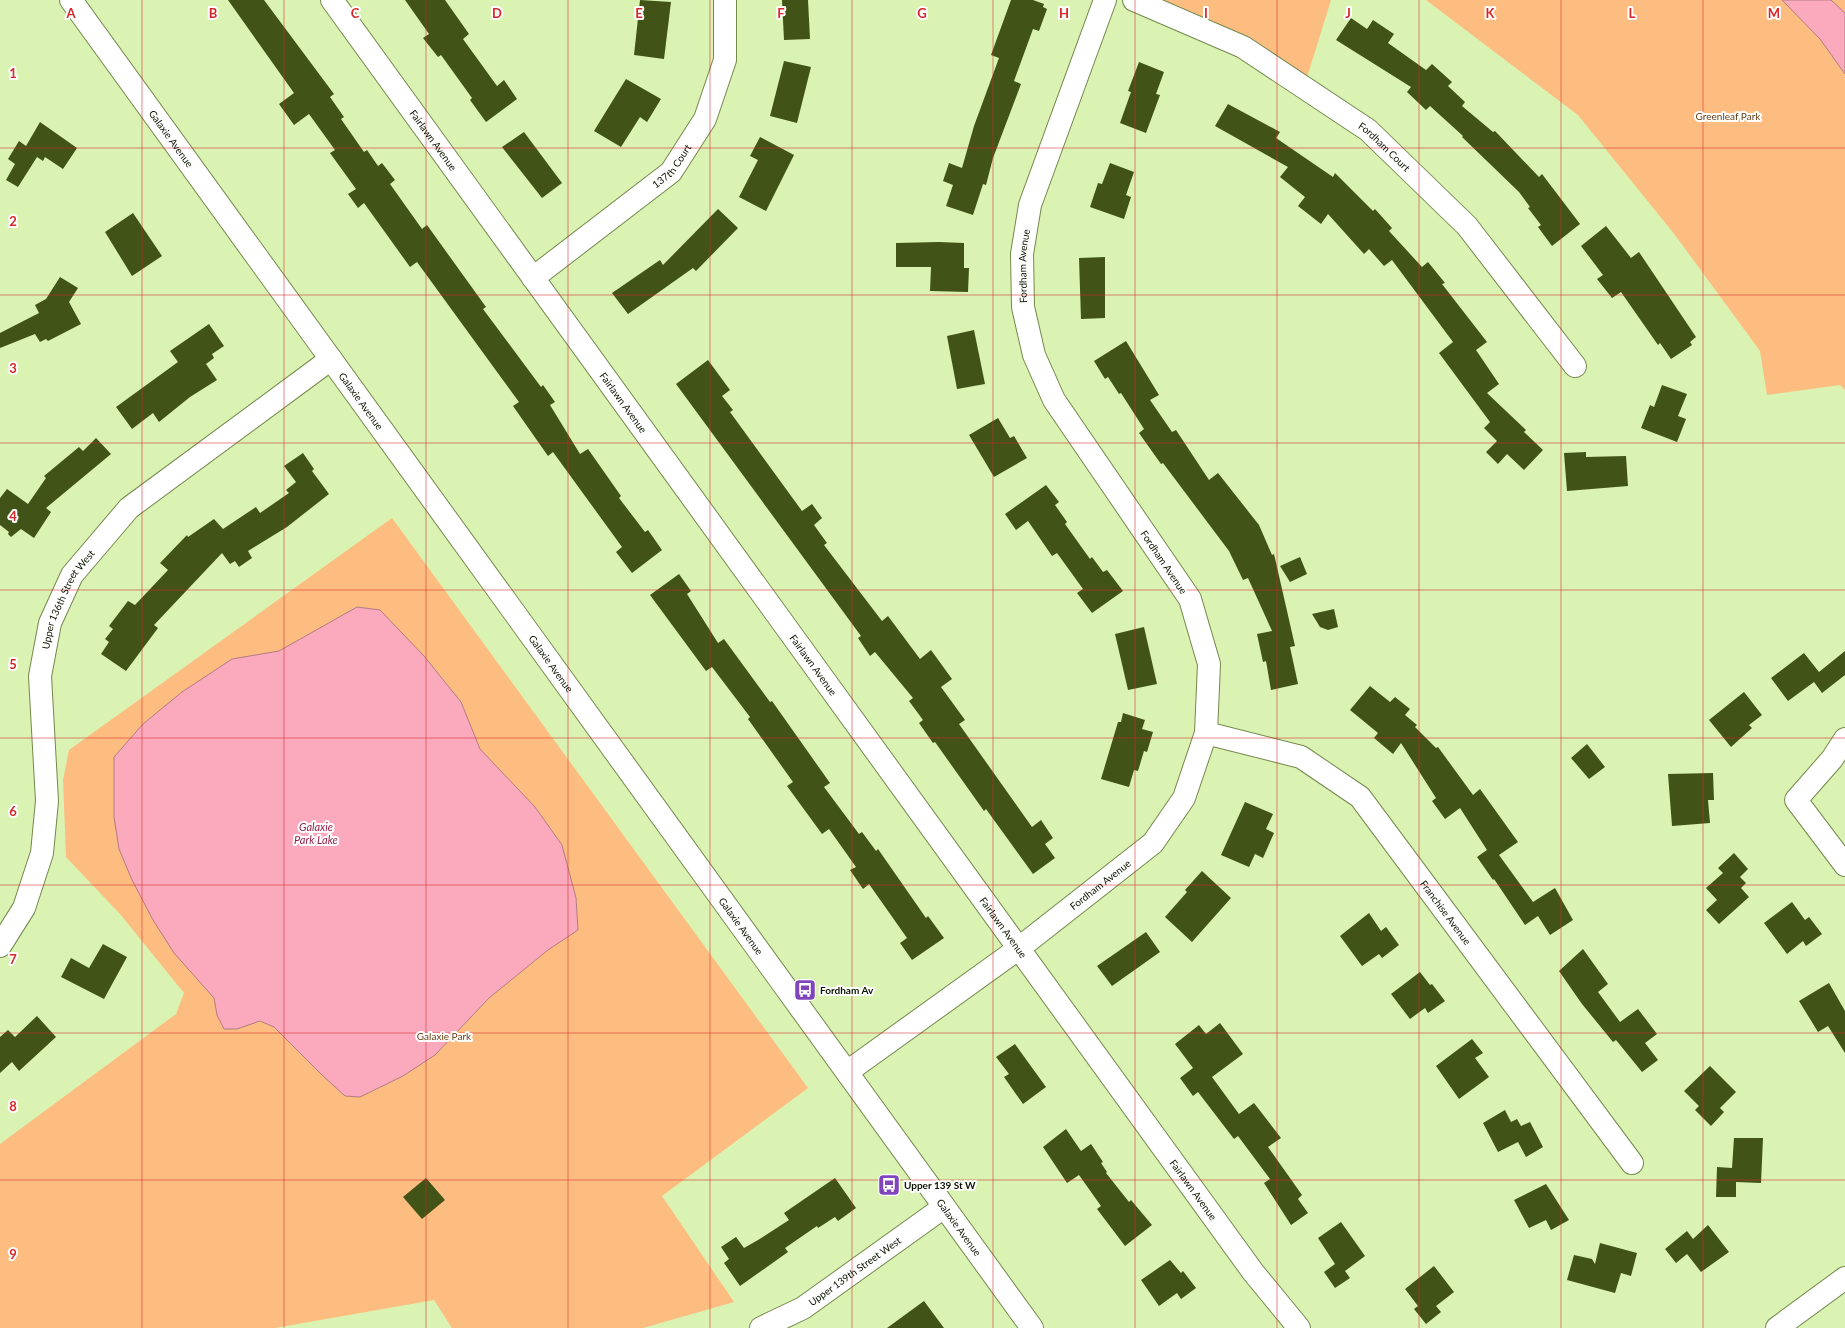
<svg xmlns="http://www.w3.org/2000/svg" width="1845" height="1328" viewBox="0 0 1845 1328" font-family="Lato,sans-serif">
<rect width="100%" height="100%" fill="#daf2b2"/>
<g fill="#fdbd80">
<path d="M 1133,0 L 1331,0 L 1304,87 Z"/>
<path d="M 1426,0 L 1845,0 L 1845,390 L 1840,385 L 1767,395 L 1760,351 L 1675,235 L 1578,115 Z"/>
<path d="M 392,518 L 808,1088 L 662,1196 L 734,1302 L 643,1328 L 452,1328 L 434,1300 L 275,1328 L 0,1328 L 0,1144 L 176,1014 L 184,993 L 120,914 L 66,857 L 63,780 L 69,750 Z"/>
</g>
<g fill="#fba9bc" stroke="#b37c84">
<path d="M 1782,0 L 1831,0 L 1845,13 L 1845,74 L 1820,39 Z"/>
<path d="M 357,607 L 380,610 L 424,656 L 461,702 L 480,749 L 535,807 L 562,845 L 576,898 L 578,930 L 548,950 L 489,998 L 435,1055 L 403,1076 L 360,1097 L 345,1096 L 322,1075 L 274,1027 L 260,1021 L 237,1029 L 224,1029 L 217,1015 L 214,998 L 174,953 L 153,920 L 132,880 L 119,849 L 114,817 L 114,757 L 143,724 L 182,692 L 232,659 L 279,651 Z"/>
</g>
<g fill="#415317">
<path d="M 228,0 L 264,0 L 334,94 L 330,97 L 344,117 L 341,119 L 364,152 L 367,150 L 378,166 L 382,163 L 395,180 L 390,184 L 422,229 L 427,225 L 486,307 L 483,309 L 541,387 L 543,385 L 555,402 L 550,405 L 580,454 L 588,449 L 621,496 L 619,498 L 645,532 L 648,530 L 662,550 L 632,573 L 616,552 L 622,547 L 553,452 L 548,456 L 513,406 L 519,402 L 417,262 L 410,267 L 364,203 L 358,208 L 348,194 L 356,189 L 330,153 L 335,150 L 309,114 L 294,125 L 279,104 L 294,93 Z"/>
<path d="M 405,0 L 445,0 L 469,34 L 463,39 L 497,86 L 504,80 L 517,99 L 486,122 L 470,100 L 472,98 L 441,55 L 438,57 L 423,38 L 429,34 Z"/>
<path d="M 640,0 L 671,2 L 664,59 L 634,55 Z"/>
<path d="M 782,0 L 808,0 L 810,39 L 784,40 Z"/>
<path d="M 1011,0 L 1033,0 L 1044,4 L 1043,7 L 1047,9 L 1039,31 L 1033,29 L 1014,81 L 1021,84 L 993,158 L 986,185 L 983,184 L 973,215 L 946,206 L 953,185 L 943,181 L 949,163 L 962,168 L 974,126 L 999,58 L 991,55 Z"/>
<path d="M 1351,18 L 1367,29 L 1373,20 L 1394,34 L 1388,43 L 1426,70 L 1432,64 L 1452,82 L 1448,86 L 1465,102 L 1462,106 L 1493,132 L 1495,131 L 1539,177 L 1542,174 L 1580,224 L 1552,246 L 1538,227 L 1541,225 L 1528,208 L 1530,207 L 1519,192 L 1462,137 L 1463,136 L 1430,106 L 1426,110 L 1407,92 L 1411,87 L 1336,40 Z"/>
<path d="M 784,61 L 811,67 L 797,123 L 770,116 Z"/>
<path d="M 1139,62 L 1164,72 L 1156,94 L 1160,95 L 1146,133 L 1120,123 L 1131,92 L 1128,91 Z"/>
<path d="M 626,79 L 661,99 L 647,122 L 640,117 L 621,147 L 594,131 Z"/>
<path d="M 1228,104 L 1280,132 L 1276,138 L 1333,177 L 1335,173 L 1373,211 L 1375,209 L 1392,228 L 1389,231 L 1422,267 L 1428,262 L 1445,283 L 1442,284 L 1487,342 L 1476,350 L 1499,384 L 1487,393 L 1526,430 L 1524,432 L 1543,450 L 1524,470 L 1507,454 L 1498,464 L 1486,452 L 1497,441 L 1484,428 L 1490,422 L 1439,353 L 1453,342 L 1392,260 L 1384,266 L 1369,249 L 1364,254 L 1328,214 L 1321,224 L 1298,206 L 1305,197 L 1280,177 L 1288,167 L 1215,126 Z"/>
<path d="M 40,122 L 77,148 L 63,169 L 45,157 L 43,161 L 37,157 L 18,187 L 6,180 L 15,164 L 8,159 L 19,141 L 26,146 Z"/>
<path d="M 524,132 L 562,183 L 542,198 L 502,147 Z"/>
<path d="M 760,137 L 794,155 L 766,211 L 739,197 L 758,160 L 750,156 Z"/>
<path d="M 1110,163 L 1134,172 L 1126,195 L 1131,197 L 1124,219 L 1090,207 L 1098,183 L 1102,184 Z"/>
<path d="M 718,209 L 738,228 L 696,271 L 693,268 L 628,314 L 612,293 L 660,260 L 663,265 Z"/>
<path d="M 133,213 L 162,256 L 132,276 L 105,232 Z"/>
<path d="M 1606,226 L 1631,258 L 1639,252 L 1696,337 L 1690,342 L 1692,345 L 1671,359 L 1660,343 L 1658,345 L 1621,292 L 1612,298 L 1597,279 L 1603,275 L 1581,246 Z"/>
<path d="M 939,242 L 964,243 L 964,268 L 969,268 L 968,292 L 930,291 L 931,267 L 896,267 L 896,243 Z"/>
<path d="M 1105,257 L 1105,318 L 1081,319 L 1079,258 Z"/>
<path d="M 60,277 L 78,288 L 69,302 L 81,324 L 48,341 L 46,339 L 40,342 L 35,334 L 0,348 L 0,333 L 39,313 L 35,305 L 46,299 Z"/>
<path d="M 209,324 L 224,346 L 212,354 L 214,358 L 206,364 L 217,380 L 190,397 L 159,422 L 153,413 L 132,429 L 116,407 L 178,362 L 170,351 Z"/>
<path d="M 974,330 L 985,384 L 957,389 L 947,336 Z"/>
<path d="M 1126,341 L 1159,395 L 1150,400 L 1172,432 L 1176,430 L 1209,480 L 1218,473 L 1259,525 L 1272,555 L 1274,554 L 1295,646 L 1290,647 L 1298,684 L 1271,690 L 1266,661 L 1263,662 L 1257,634 L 1272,631 L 1248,578 L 1243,580 L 1229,551 L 1163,463 L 1161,464 L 1139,433 L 1144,429 L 1121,393 L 1119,394 L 1108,377 L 1105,379 L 1094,361 Z"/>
<path d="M 708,360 L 730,390 L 722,396 L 733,410 L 730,412 L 802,511 L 812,504 L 822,518 L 814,525 L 827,543 L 824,545 L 882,621 L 888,616 L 920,659 L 931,650 L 952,679 L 941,687 L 965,720 L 959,724 L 1032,827 L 1041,820 L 1053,838 L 1045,844 L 1055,858 L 1033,874 L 986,809 L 984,811 L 935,742 L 933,743 L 919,723 L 923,720 L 909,701 L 913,698 L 875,652 L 870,656 L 858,638 L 861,636 L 676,384 Z"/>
<path d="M 1662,385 L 1687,394 L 1678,416 L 1686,419 L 1677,442 L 1641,428 L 1650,405 L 1654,407 Z"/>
<path d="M 998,418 L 1010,438 L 1014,436 L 1027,458 L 994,477 L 969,435 Z"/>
<path d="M 96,438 L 111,454 L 46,508 L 51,512 L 34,538 L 21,529 L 11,537 L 8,534 L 9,532 L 0,525 L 0,498 L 7,489 L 28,504 L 46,478 L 44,476 L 79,447 L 83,451 Z"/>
<path d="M 1586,452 L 1586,457 L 1626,456 L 1628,486 L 1567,491 L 1564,453 Z"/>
<path d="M 303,453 L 314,469 L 312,471 L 329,494 L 287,527 L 248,551 L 252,558 L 239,567 L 235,561 L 230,564 L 222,553 L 154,625 L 158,628 L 126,671 L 101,654 L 109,642 L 105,639 L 113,629 L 109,626 L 128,601 L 135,605 L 168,570 L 160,563 L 187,535 L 188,537 L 214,519 L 223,529 L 256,507 L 260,513 L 289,493 L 286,490 L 296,482 L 284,466 Z"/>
<path d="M 1046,485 L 1059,502 L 1055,505 L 1067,522 L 1065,524 L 1090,559 L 1092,557 L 1103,572 L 1107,570 L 1123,591 L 1092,613 L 1077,593 L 1083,589 L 1057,553 L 1052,556 L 1028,521 L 1016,530 L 1005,514 Z"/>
<path d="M 1300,557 L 1307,574 L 1290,582 L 1280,566 Z"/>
<path d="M 679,574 L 691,591 L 687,594 L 718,643 L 724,639 L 770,702 L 772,701 L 830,783 L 824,787 L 859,834 L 862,832 L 876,851 L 878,849 L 926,918 L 928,916 L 944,938 L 912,960 L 900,943 L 907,938 L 869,884 L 863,889 L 850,870 L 856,867 L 829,829 L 822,834 L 787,786 L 793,782 L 748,719 L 750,717 L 712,667 L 706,671 L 650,595 Z"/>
<path d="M 1334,609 L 1338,627 L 1328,630 L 1320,627 L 1312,614 Z"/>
<path d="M 1144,627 L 1157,684 L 1128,690 L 1115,634 Z"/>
<path d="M 1845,651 L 1845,675 L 1822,693 L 1814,682 L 1788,701 L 1771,678 L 1804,653 L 1819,672 Z"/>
<path d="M 1370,686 L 1390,702 L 1395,697 L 1410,709 L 1405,715 L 1417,725 L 1415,727 L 1436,748 L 1438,747 L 1473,795 L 1480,789 L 1518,842 L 1499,855 L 1533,902 L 1555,888 L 1573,920 L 1550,935 L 1538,916 L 1525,925 L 1494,879 L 1493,880 L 1477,857 L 1487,850 L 1460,808 L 1445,819 L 1432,801 L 1436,798 L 1401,743 L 1393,754 L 1374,738 L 1378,733 L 1350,710 Z"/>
<path d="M 1744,692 L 1762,715 L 1749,725 L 1752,728 L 1731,747 L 1709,720 Z"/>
<path d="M 1123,713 L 1145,720 L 1142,729 L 1153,732 L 1147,752 L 1144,751 L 1138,771 L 1134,770 L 1129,787 L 1101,779 L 1118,722 L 1121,722 Z"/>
<path d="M 1587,744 L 1605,767 L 1589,779 L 1571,758 Z"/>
<path d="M 1713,773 L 1714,800 L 1708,800 L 1710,823 L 1672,826 L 1668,774 Z"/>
<path d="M 1245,802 L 1273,814 L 1266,829 L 1274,833 L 1263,858 L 1255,854 L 1249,867 L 1221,855 Z"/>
<path d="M 1734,853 L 1748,869 L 1740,877 L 1746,883 L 1741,888 L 1749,897 L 1719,924 L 1706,910 L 1717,900 L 1706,888 L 1723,873 L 1718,868 Z"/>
<path d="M 1202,871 L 1231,898 L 1192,942 L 1165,917 L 1187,892 L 1185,890 Z"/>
<path d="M 1792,902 L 1805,920 L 1809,917 L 1822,934 L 1806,946 L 1803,941 L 1787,954 L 1764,923 Z"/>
<path d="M 1369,913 L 1381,931 L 1386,927 L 1399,945 L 1382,958 L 1379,954 L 1362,966 L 1340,936 Z"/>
<path d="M 1146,932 L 1160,952 L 1112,986 L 1097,966 Z"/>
<path d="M 103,944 L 127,957 L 104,999 L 61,977 L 71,958 L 89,968 Z"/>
<path d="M 1583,949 L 1608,984 L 1598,992 L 1620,1022 L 1638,1009 L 1657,1034 L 1645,1043 L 1658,1060 L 1642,1072 L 1616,1040 L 1613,1042 L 1582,1004 L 1559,971 Z"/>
<path d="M 1420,972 L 1430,985 L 1432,984 L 1445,1001 L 1428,1013 L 1425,1008 L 1410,1019 L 1391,994 Z"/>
<path d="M 1829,983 L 1845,1011 L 1845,1053 L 1828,1026 L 1818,1032 L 1799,1001 Z"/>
<path d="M 37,1016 L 56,1037 L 19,1071 L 12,1062 L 0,1073 L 0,1037 L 8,1030 L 15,1037 Z"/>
<path d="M 1220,1023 L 1243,1054 L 1212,1077 L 1239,1114 L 1254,1103 L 1281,1138 L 1268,1147 L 1302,1195 L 1298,1199 L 1308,1213 L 1291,1225 L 1264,1183 L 1270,1179 L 1238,1136 L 1234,1139 L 1198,1092 L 1193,1096 L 1180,1078 L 1193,1068 L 1175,1044 L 1199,1025 L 1206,1034 Z"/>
<path d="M 1472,1039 L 1483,1053 L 1475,1058 L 1489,1077 L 1459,1099 L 1436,1066 Z"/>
<path d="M 1015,1044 L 1046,1087 L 1023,1104 L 1004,1077 L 1009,1074 L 996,1057 Z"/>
<path d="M 1710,1066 L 1736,1092 L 1720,1108 L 1724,1112 L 1711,1126 L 1695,1110 L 1699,1106 L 1684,1091 Z"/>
<path d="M 1505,1110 L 1511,1122 L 1517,1119 L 1521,1126 L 1530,1122 L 1543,1147 L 1526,1157 L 1518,1142 L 1498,1152 L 1483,1123 Z"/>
<path d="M 1066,1129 L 1081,1151 L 1091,1144 L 1103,1162 L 1101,1163 L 1107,1172 L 1106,1173 L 1129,1202 L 1131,1200 L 1152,1225 L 1125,1246 L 1097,1209 L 1101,1206 L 1079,1175 L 1067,1183 L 1043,1147 Z"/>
<path d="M 1734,1138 L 1763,1138 L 1761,1183 L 1736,1182 L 1736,1197 L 1716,1197 L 1717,1167 L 1732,1168 Z"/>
<path d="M 426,1178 L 445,1200 L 422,1219 L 403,1197 Z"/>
<path d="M 835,1178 L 856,1208 L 838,1221 L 835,1217 L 818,1228 L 817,1226 L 785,1248 L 788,1252 L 740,1286 L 724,1263 L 729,1259 L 721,1247 L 736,1237 L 744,1248 L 758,1240 L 789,1220 L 784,1213 Z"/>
<path d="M 1546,1184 L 1569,1220 L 1551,1230 L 1546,1220 L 1529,1228 L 1514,1200 Z"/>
<path d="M 1341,1222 L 1365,1256 L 1345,1271 L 1350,1278 L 1335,1288 L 1324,1272 L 1335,1264 L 1318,1238 Z"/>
<path d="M 1708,1225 L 1729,1252 L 1701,1272 L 1687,1254 L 1676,1263 L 1665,1249 L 1687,1231 L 1693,1239 Z"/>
<path d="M 1600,1243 L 1637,1253 L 1631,1276 L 1621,1273 L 1615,1293 L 1567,1280 L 1574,1255 L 1592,1259 L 1595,1264 Z"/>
<path d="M 1170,1260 L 1181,1273 L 1183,1271 L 1196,1288 L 1181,1299 L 1177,1293 L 1159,1306 L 1141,1280 Z"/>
<path d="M 1434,1266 L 1454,1292 L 1436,1306 L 1441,1312 L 1426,1324 L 1414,1309 L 1418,1306 L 1405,1289 Z"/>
<path d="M 924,1301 L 944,1328 L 887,1328 Z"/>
</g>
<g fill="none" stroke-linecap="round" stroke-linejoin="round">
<g stroke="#74894d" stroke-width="24">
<g id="street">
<path id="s1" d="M 332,0 L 1253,1272 L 1299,1328"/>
<path id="s2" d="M 1134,0 L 1243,47 L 1368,130 L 1467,226 L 1575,366"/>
<path id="s3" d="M 533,278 L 671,172 L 705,119 L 725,60 L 725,0"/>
<path id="s4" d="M 1206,733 L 1301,757 L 1360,797 L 1632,1163"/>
<path d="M 1845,739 L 1832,759 L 1796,800 L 1845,865"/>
<path id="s5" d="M 0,946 L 24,908 L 42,853 L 47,801 L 40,676 L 50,623 L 72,575 L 129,508 L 331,359"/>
<path id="s6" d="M 847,1072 L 1018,949 L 1153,843 L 1184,798 L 1206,733 L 1209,664 L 1190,599 L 1054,400 L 1034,355 L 1023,307 L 1022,254 L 1030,205 L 1105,0"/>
<path id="s7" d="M 761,1328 L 803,1308 L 944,1207"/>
</g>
</g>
<g stroke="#74894d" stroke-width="24">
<g id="secondary">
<path id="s8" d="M 71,0 L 1032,1328"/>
<path d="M 1777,1328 L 1845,1278"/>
</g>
</g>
<use href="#street" stroke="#fff" stroke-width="22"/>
<use href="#secondary" stroke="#fff" stroke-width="22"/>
</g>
<path fill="none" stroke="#d62828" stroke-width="1" stroke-opacity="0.55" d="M 142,0 L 142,1328M 284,0 L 284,1328M 426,0 L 426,1328M 568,0 L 568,1328M 710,0 L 710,1328M 852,0 L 852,1328M 993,0 L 993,1328M 1135,0 L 1135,1328M 1277,0 L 1277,1328M 1419,0 L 1419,1328M 1561,0 L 1561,1328M 1703,0 L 1703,1328M 0,148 L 1845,148M 0,295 L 1845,295M 0,443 L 1845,443M 0,590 L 1845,590M 0,738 L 1845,738M 0,885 L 1845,885M 0,1033 L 1845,1033M 0,1180 L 1845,1180"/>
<defs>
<g id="bus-square" transform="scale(1.15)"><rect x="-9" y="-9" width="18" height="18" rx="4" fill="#8145bb" stroke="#fff"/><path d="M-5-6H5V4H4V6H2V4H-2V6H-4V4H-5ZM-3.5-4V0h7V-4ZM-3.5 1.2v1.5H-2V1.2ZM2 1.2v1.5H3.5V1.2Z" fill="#fff"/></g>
</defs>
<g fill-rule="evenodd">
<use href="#bus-square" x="805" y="990"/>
<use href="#bus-square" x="889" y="1185"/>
</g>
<g text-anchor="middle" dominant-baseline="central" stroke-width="4" stroke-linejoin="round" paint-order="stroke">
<g font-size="10" fill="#643d13" stroke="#fff">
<text x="1728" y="116">Greenleaf Park</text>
<text x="444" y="1036">Galaxie Park</text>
</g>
<g font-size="10" fill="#0c1300" stroke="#fff">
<text stroke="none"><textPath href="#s8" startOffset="171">Galaxie Avenue</textPath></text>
<text stroke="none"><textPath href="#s1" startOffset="173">Fairlawn Avenue</textPath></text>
<text stroke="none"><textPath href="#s2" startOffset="292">Fordham Court</textPath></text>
<text stroke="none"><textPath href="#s3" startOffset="179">137th Court</textPath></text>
<text stroke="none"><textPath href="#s6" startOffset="1023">Fordham Avenue</textPath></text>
<text stroke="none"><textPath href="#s8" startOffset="495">Galaxie Avenue</textPath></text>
<text stroke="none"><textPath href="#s1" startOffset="497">Fairlawn Avenue</textPath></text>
<text transform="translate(1164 562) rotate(56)">Fordham Avenue</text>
<text stroke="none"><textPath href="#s5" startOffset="363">Upper 136th Street West</textPath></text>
<text stroke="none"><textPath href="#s8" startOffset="819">Galaxie Avenue</textPath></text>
<text stroke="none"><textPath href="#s1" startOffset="821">Fairlawn Avenue</textPath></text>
<text stroke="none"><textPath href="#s6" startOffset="315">Fordham Avenue</textPath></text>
<text stroke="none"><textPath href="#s4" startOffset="313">Franchise Avenue</textPath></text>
<text stroke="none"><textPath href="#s8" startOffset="1143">Galaxie Avenue</textPath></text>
<text stroke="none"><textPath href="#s1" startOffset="1145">Fairlawn Avenue</textPath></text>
<text stroke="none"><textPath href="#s1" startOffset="1469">Fairlawn Avenue</textPath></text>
<text stroke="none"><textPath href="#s8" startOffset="1515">Galaxie Avenue</textPath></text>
<text stroke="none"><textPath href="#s7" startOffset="110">Upper 139th Street West</textPath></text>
</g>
<g font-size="10" font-weight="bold" fill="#0c1300" stroke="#fff" text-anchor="start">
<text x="820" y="990">Fordham Av</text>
<text x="904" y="1185">Upper 139 St W</text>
</g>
<g font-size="11" font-style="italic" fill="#97214c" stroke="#fff">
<text x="316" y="826">Galaxie<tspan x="316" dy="13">Park Lake</tspan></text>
</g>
</g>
<g font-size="13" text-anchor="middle" font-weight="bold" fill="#d62828" stroke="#fff" stroke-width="4" stroke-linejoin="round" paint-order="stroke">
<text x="71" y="18">A</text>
<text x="213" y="18">B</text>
<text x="355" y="18">C</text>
<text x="497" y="18">D</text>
<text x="639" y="18">E</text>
<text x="781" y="18">F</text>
<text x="922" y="18">G</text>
<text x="1064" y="18">H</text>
<text x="1206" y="18">I</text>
<text x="1348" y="18">J</text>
<text x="1490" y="18">K</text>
<text x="1632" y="18">L</text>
<text x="1774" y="18">M</text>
<text x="13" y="78">1</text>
<text x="13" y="226">2</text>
<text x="13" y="373">3</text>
<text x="13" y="521">4</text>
<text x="13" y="669">5</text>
<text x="13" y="816">6</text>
<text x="13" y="964">7</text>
<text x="13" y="1111">8</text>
<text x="13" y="1259">9</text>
</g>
</svg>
